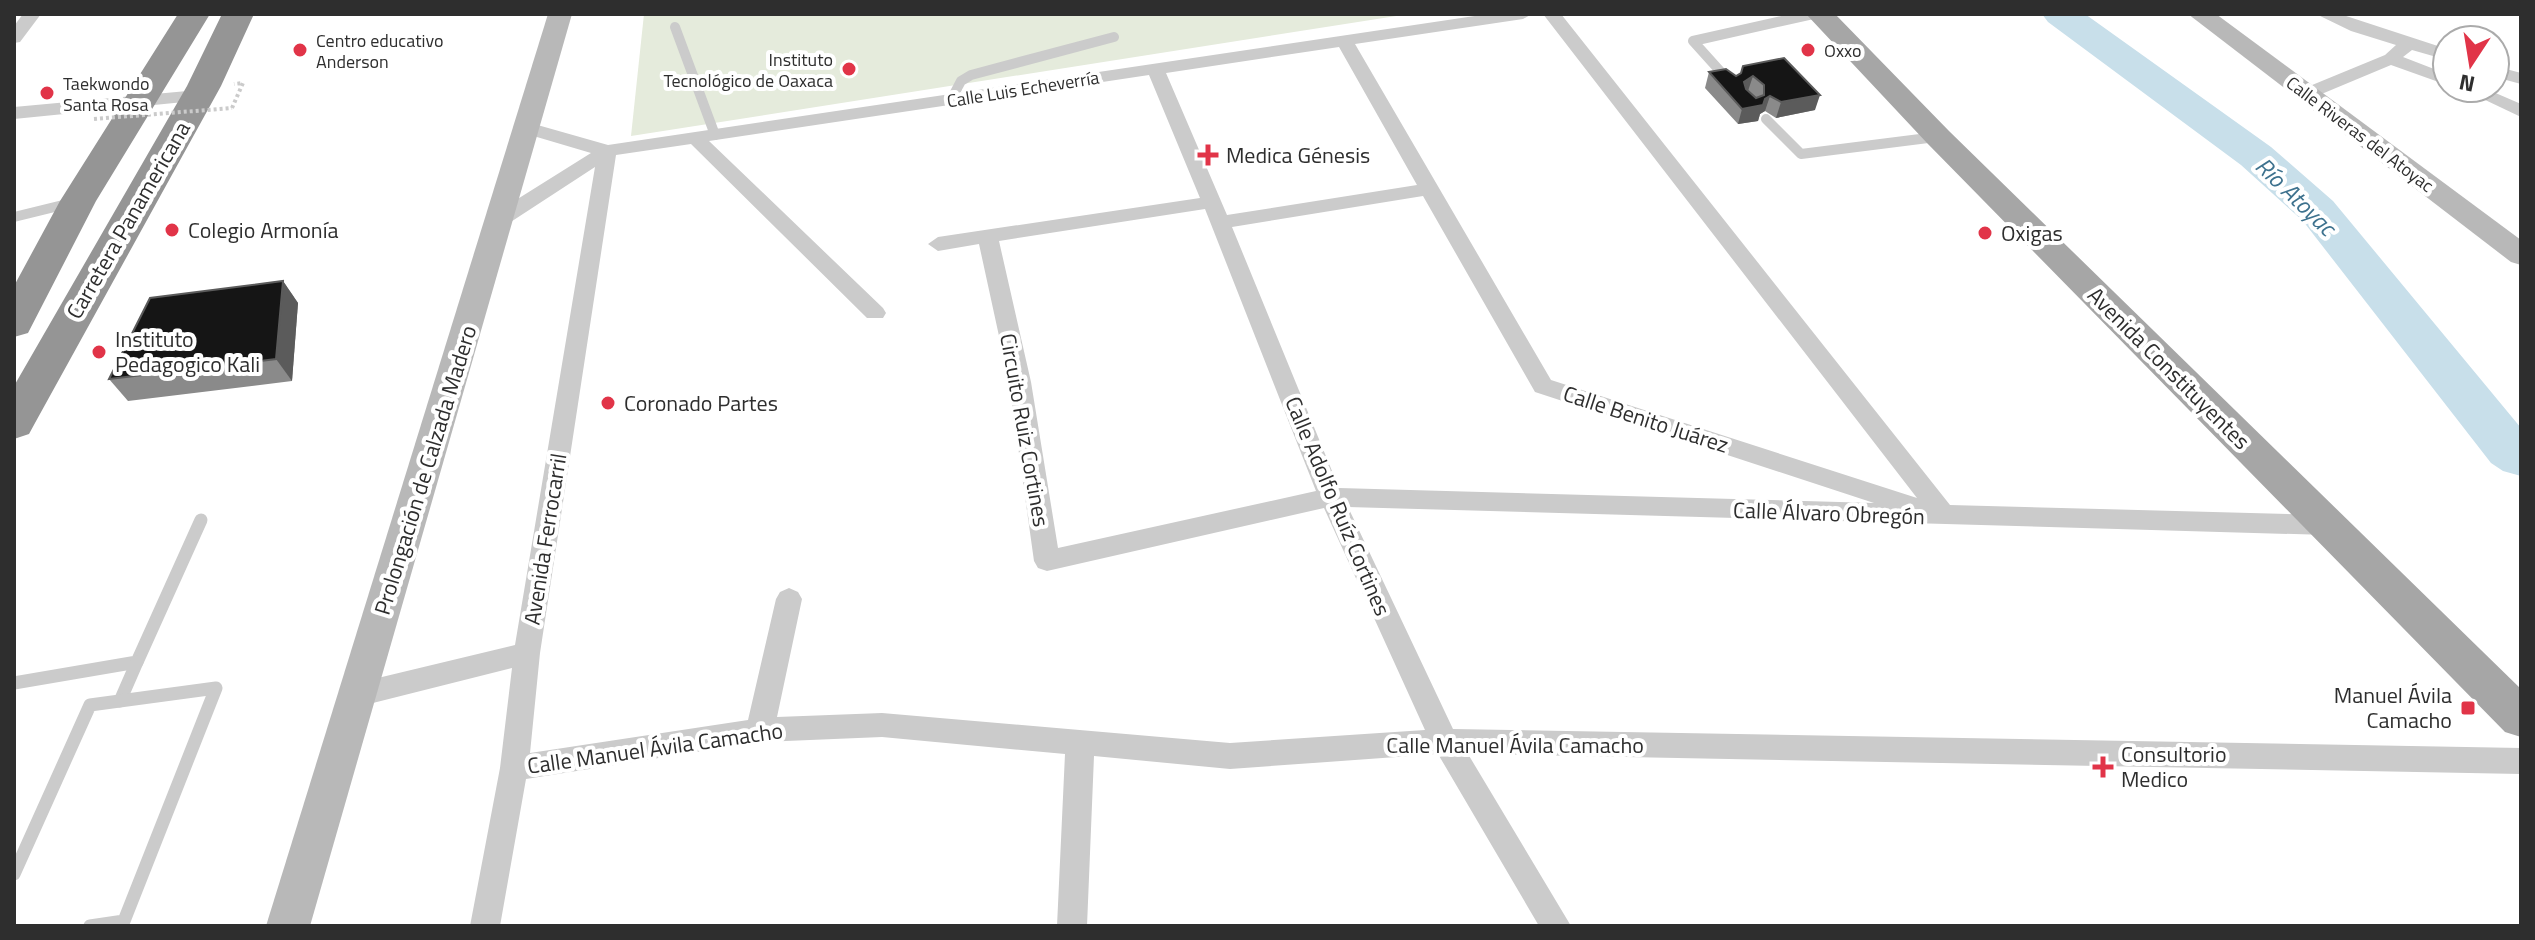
<svg xmlns="http://www.w3.org/2000/svg" width="2535" height="940" viewBox="0 0 2535 940" font-family="'Titillium Web',sans-serif">
<rect width="100%" height="100%" fill="#fff"/>
<path fill="#e5ebdc" d="M 644,14 L 1409,14 L 631,136 Z"/>
<g fill="none" stroke-linecap="round" stroke-linejoin="round">
<path fill="#c8dfea" fill-rule="evenodd" d="M 2042,14 L 2085,14 L 2271,147 L 2333,201 L 2521,428 L 2521,476 L 2503,471 L 2491,463 L 2303,221 L 2241,165 L 2048,22 Z"/>
<path stroke="#cbcbcb" stroke-width="4" stroke-dasharray="3 3" stroke-linecap="butt" d="M 232,108 L 243,83 L 234,84"/>
<g stroke="#cbcbcb" stroke-width="10">
<path d="M 675,27 L 715,135"/>
<path d="M 1729,81 L 1693,41 L 1813,14"/>
<path d="M 951,100 L 961,81 L 971,75 L 1114,37"/>
<path d="M 1766,119 L 1801,154 L 1936,137"/>
<path d="M 14,217 L 71,203"/>
</g>
<g stroke="#cbcbcb" stroke-width="13">
<path d="M 14,683 L 137,662 L 201,520"/>
<path d="M 120,701 L 137,662"/>
<path d="M 14,874 L 90,705 L 216,688 L 124,921 L 90,926"/>
</g>
<g fill="#cbcbcb" fill-rule="evenodd">
<path d="M 23,14 L 41,14 L 20,42 L 14,43 L 14,26 Z"/>
<path d="M 1488,14 L 1532,14 L 1523,19 L 1355,44 L 1551,380 L 1917,498 L 1543,14 L 1561,14 L 1950,505 L 2327,515 L 2336,518 L 2339,525 L 2336,532 L 2327,535 L 1348,507 L 1453,729 L 2521,748 L 2521,774 L 1468,754 L 1571,926 L 1539,926 L 1438,754 L 1230,769 L 1094,756 L 1087,926 L 1057,926 L 1065,754 L 882,737 L 760,742 L 526,779 L 500,926 L 470,926 L 500,768 L 512,668 L 357,707 L 347,703 L 343,695 L 347,687 L 357,683 L 515,645 L 595,167 L 506,225 L 492,225 L 489,220 L 492,215 L 591,153 L 520,132 L 518,128 L 520,124 L 527,122 L 608,145 ZM 1339,47 L 1417,185 L 1227,215 L 1166,73 ZM 1149,75 L 1200,198 L 938,237 L 928,244 L 938,251 L 979,244 L 1009,382 L 1034,561 L 1038,568 L 1047,571 L 1324,508 L 1425,730 L 1230,743 L 882,713 L 777,717 L 802,599 L 798,592 L 789,588 L 780,592 L 776,599 L 748,720 L 530,753 L 540,653 L 616,155 L 691,144 L 867,318 L 883,318 L 886,313 L 883,308 L 709,141 ZM 1423,196 L 1535,392 L 1874,503 L 1339,488 L 1232,227 ZM 1205,209 L 1316,491 L 1058,548 L 1031,382 L 999,241 Z"/>
<path d="M 2316,14 L 2340,14 L 2447,49 L 2447,60 L 2412,50 L 2403,57 L 2447,74 L 2447,85 L 2391,65 L 2312,98 L 2300,98 L 2297,94 L 2300,90 L 2385,55 L 2396,45 L 2351,31 Z"/>
<path d="M 2495,66 L 2521,73 L 2521,84 L 2495,77 Z"/>
<path d="M 2460,88 L 2484,88 L 2521,104 L 2521,117 Z"/>
<path d="M 198,90 L 207,96 L 204,100 L 14,119 L 14,107 Z"/>
</g>
<g fill="#b8b8b8" fill-rule="evenodd">
<path d="M 548,14 L 572,14 L 310,926 L 266,926 Z"/>
<path d="M 2188,14 L 2216,14 L 2521,240 L 2521,265 L 2511,262 Z"/>
</g>
<path fill="#a6a6a6" fill-rule="evenodd" d="M 1806,14 L 1835,14 L 1949,131 L 2521,689 L 2521,737 L 2505,732 L 1927,143 Z"/>
<g fill="#959595" fill-rule="evenodd">
<path d="M 178,14 L 210,14 L 96,201 L 28,333 L 14,337 L 14,286 L 60,201 Z"/>
<path d="M 222,14 L 254,14 L 221,86 L 35,423 L 29,434 L 14,439 L 14,386 L 187,86 Z"/>
</g>
<path stroke="#cbcbcb" stroke-width="4" stroke-dasharray="3 3" stroke-linecap="butt" d="M 94,119 L 232,108"/>
</g>
<g fill="#8a8a8a">
<path d="M 1743,66 L 1815,110 L 1776,118 L 1765,111 L 1760,114 L 1758,121 L 1738,124 L 1705,88 L 1709,72 L 1736,76 L 1741,73 Z"/>
<path d="M 283,281 L 298,303 L 292,381 L 128,401 L 109,379 Z"/>
</g>
<g fill="#5b5b5b">
<path d="M 1753,76 L 1748,91 L 1739,98 L 1744,82 Z"/>
<path d="M 1820,95 L 1815,110 L 1776,118 L 1781,102 Z"/>
<path d="M 1770,96 L 1765,111 L 1760,114 L 1758,121 L 1738,124 L 1742,109 Z"/>
<path d="M 283,281 L 298,303 L 292,381 L 276,359 Z"/>
</g>
<g fill="#151515" stroke="#5b5b5b" stroke-width="2" fill-rule="evenodd">
<path d="M 1784,58 L 1820,95 L 1781,102 L 1770,96 L 1765,99 L 1763,105 L 1742,109 L 1709,72 L 1726,69 L 1736,76 L 1741,73 L 1743,66 ZM 1753,76 L 1764,85 L 1764,95 L 1756,98 L 1746,89 L 1744,82 Z"/>
<path d="M 283,281 L 276,359 L 109,379 L 150,298 Z"/>
</g>
<g fill="#e13448" stroke="#fff" stroke-width="3">
<circle cx="300" cy="50" r="8"/>
<circle cx="1808" cy="50" r="8"/>
<circle cx="849" cy="69" r="8"/>
<circle cx="47" cy="93" r="8"/>
<path d="M1204 143h8v8h8v8h-8v8h-8v-8h-8v-8h8z"/>
<circle cx="172" cy="230" r="8"/>
<circle cx="1985" cy="233" r="8"/>
<circle cx="99" cy="352" r="8"/>
<circle cx="608" cy="403" r="8"/>
<rect x="2460" y="700" width="16" height="16" rx="4"/>
<path d="M2099 755h8v8h8v8h-8v8h-8v-8h-8v-8h8z"/>
</g>
<g text-anchor="middle" dominant-baseline="central" stroke-width="8" stroke-linejoin="round" paint-order="stroke">
<g font-size="18" fill="#2e2e2e" stroke="#fff" text-anchor="start">
<text x="316" y="40">Centro educativo<tspan x="316" dy="21">Anderson</tspan></text>
<text x="1824" y="50">Oxxo</text>
<text x="833" y="59" text-anchor="end">Instituto<tspan x="833" dy="21">Tecnológico de Oaxaca</tspan></text>
<text x="63" y="83">Taekwondo<tspan x="63" dy="21">Santa Rosa</tspan></text>
</g>
<g font-size="18" fill="#2e2e2e" stroke="#fff">
<text transform="translate(1023 89) rotate(-9)">Calle Luis Echeverría</text>
<text transform="translate(2360 134) rotate(37)">Calle Riveras del Atoyac</text>
</g>
<g font-size="22" fill="#2e2e2e" stroke="#fff" text-anchor="start">
<text x="1226" y="155">Medica Génesis</text>
<text x="188" y="230">Colegio Armonía</text>
<text x="2001" y="233">Oxigas</text>
<text x="115" y="339">Instituto<tspan x="115" dy="25">Pedagogico Kali</tspan></text>
<text x="624" y="403">Coronado Partes</text>
<text x="2452" y="695" text-anchor="end">Manuel Ávila<tspan x="2452" dy="25">Camacho</tspan></text>
<text x="2121" y="754">Consultorio<tspan x="2121" dy="25">Medico</tspan></text>
</g>
<g font-size="22" fill="#2e2e2e" stroke="#fff">
<text transform="translate(128 220) rotate(-60)">Carretera Panamericana</text>
<text transform="translate(2169 368) rotate(45)">Avenida Constituyentes</text>
<text transform="translate(1646 419) rotate(18)">Calle Benito Juárez</text>
<text transform="translate(1025 430) rotate(80)">Circuito Ruiz Cortines</text>
<text transform="translate(425 470) rotate(-73)">Prolongación de Calzada Madero</text>
<text transform="translate(1338 506) rotate(67)">Calle Adolfo Ruíz Cortines</text>
<text transform="translate(1829 513) rotate(2)">Calle Álvaro Obregón</text>
<text transform="translate(545 539) rotate(-81)">Avenida Ferrocarril</text>
<text x="1515" y="745">Calle Manuel Ávila Camacho</text>
<text transform="translate(655 748) rotate(-8)">Calle Manuel Ávila Camacho</text>
</g>
<g font-size="24" font-style="italic" fill="#3e728e" stroke="#fff">
<text transform="translate(2296 196) rotate(44)">Río Atoyac</text>
</g>
</g>
<rect width="2535" height="940" fill="none" stroke="#2e2e2e" stroke-width="32"/>
<g transform="translate(2471 64) rotate(192)"><circle r="38" fill="#ffffff" stroke="#ababab" stroke-width="2"/>
<path d="M0-6L14 30L0 20L-14 30Z" fill="#e13448"/>
<text y="-12" font-size="22" font-weight="bold" text-anchor="middle" fill="#2e2e2e">N</text>
</g>
</svg>
